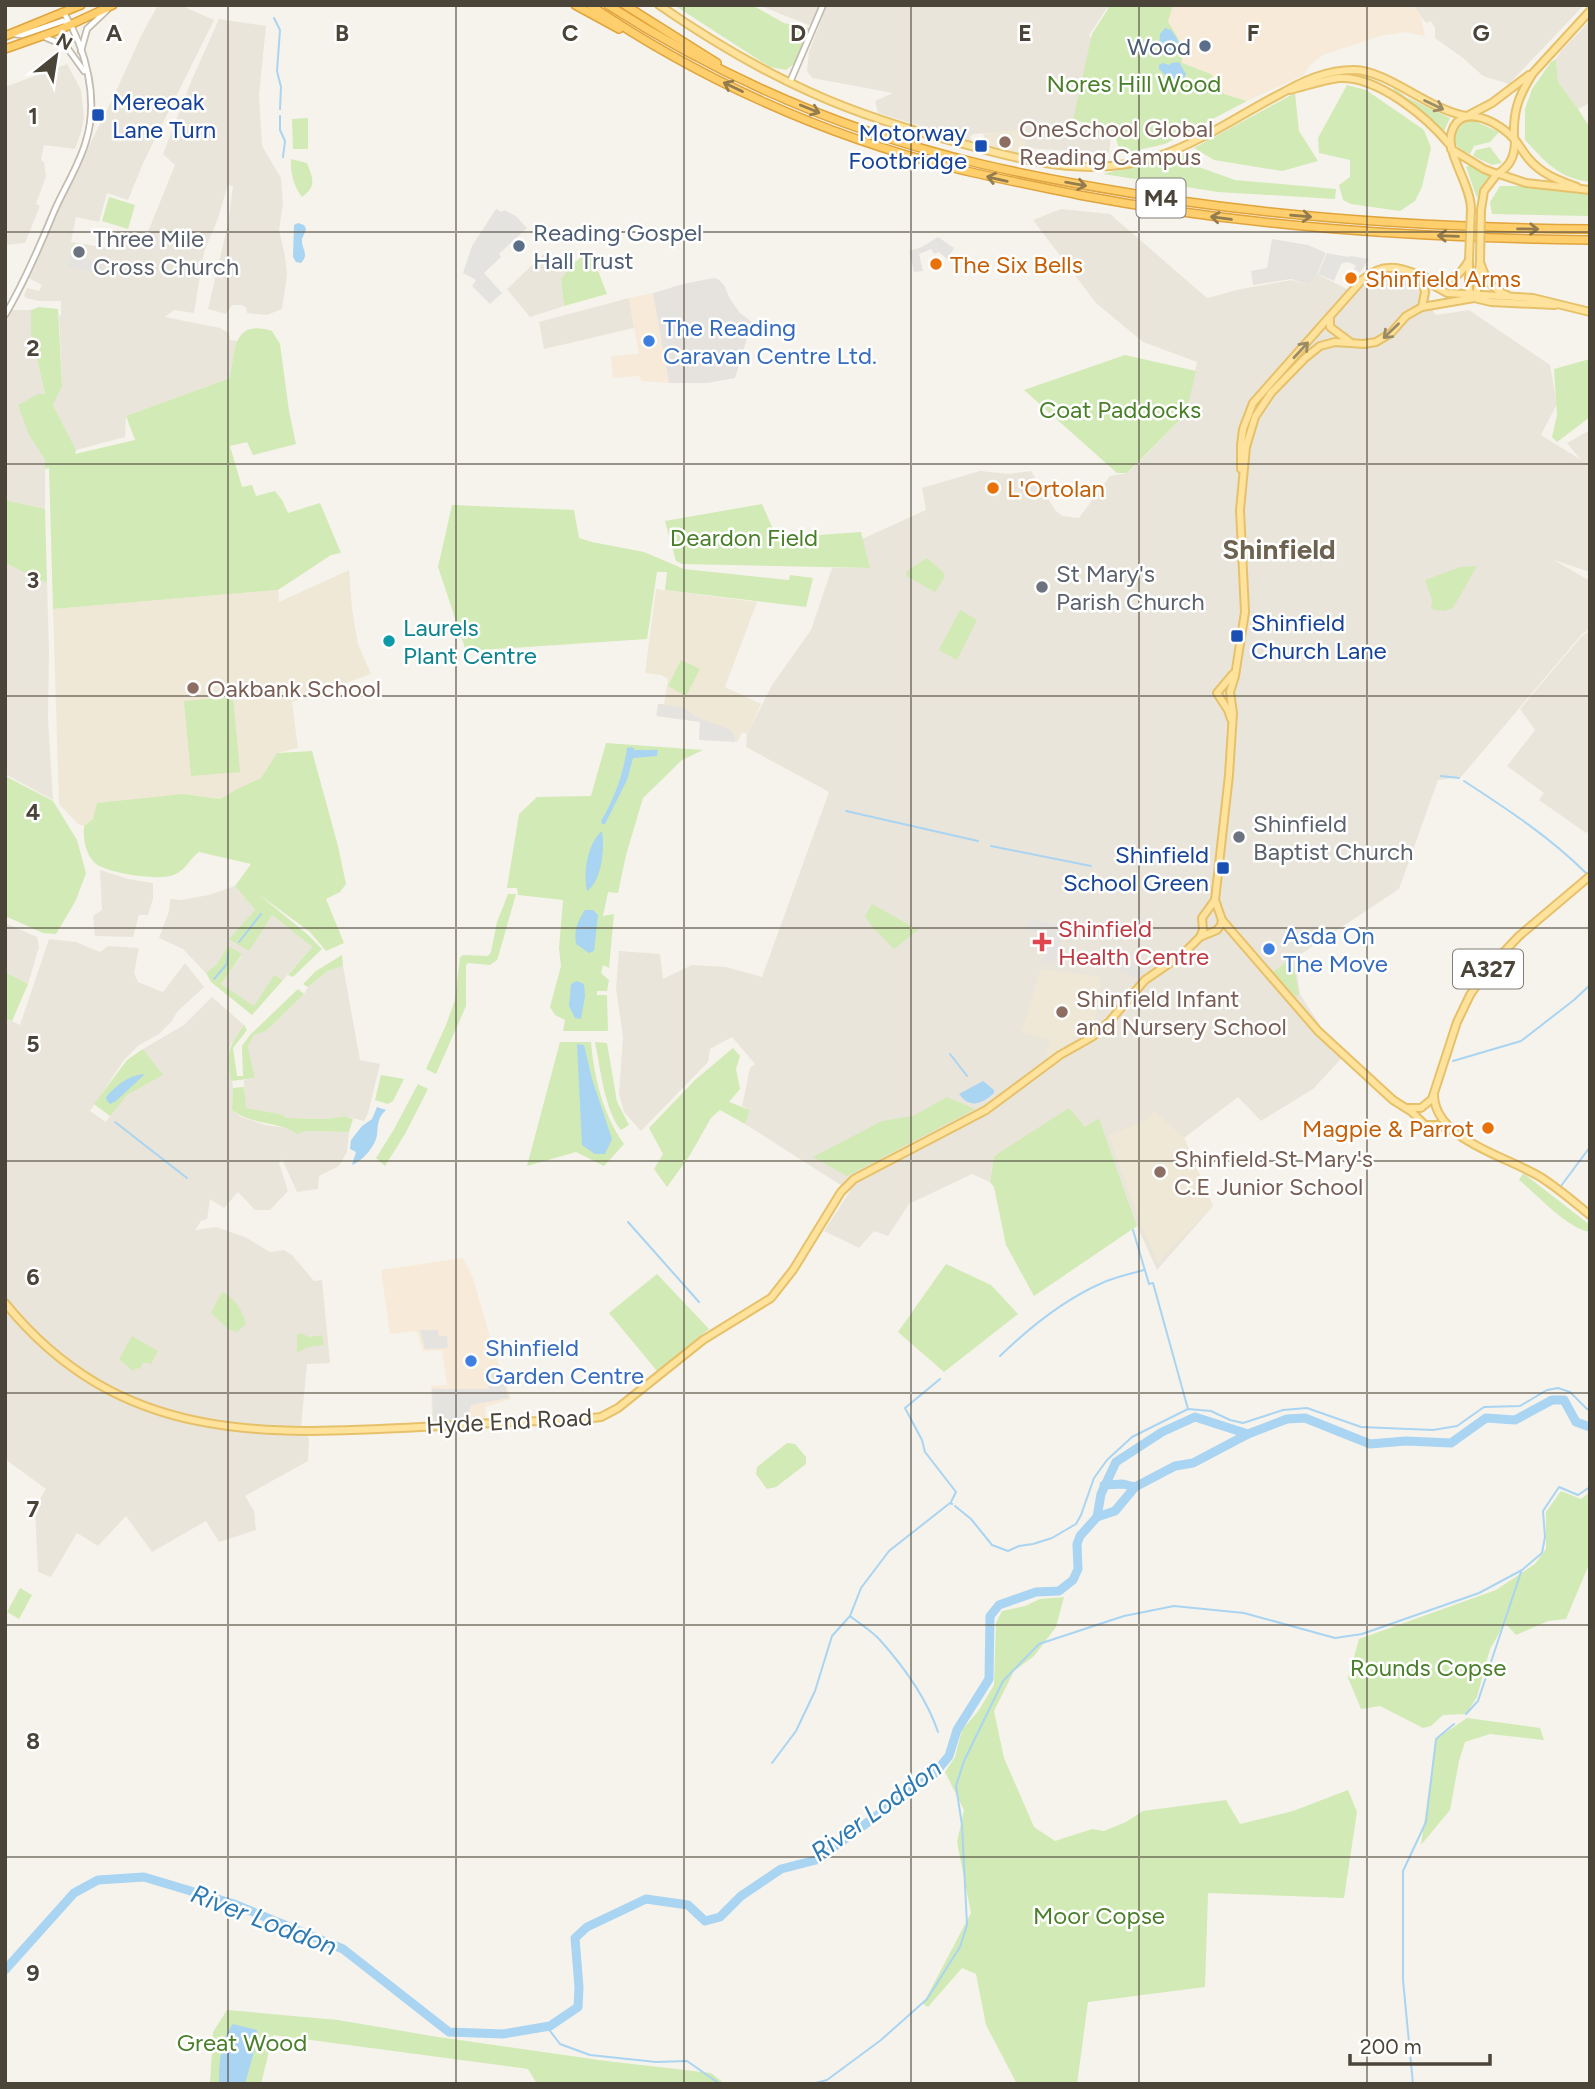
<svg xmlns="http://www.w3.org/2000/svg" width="1595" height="2089" viewBox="0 0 1595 2089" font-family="Figtree,sans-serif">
<rect width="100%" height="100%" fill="#f6f3ec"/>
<g fill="#eae5da">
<path d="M 158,5 L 180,5 L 214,20 L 144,161 L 128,200 L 107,193 L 99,222 L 76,217 L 71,242 L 120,250 L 124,238 L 143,244 L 175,165 L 163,154 L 190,84 L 219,19 L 266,26 L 259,95 L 262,146 L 281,178 L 283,204 L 279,230 L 285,256 L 287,275 L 282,309 L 267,315 L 247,313 L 246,307 L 241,305 L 232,305 L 226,314 L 208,309 L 228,224 L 233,186 L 228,185 L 217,221 L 204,252 L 194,313 L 174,310 L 165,317 L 220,328 L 229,333 L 230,340 L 239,341 L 234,351 L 230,378 L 126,416 L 125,437 L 76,450 L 53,405 L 62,385 L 59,316 L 61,315 L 61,301 L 39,301 L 26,298 L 24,296 L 27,288 L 39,291 L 42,285 L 27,277 L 77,170 L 111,102 L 143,32 Z"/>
<path d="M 758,5 L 819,5 L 811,26 Z"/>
<path d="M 827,5 L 1109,5 L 1089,35 L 1103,59 L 1085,71 L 1074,122 L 1112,128 L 1109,153 L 1021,148 L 1024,131 L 973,134 L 970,137 L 972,142 L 878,113 L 875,101 L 893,93 L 812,78 L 807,71 L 809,52 Z"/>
<path d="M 1413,5 L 1584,5 L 1509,84 L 1483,76 L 1463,58 L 1435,38 L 1435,28 L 1431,21 L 1426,23 Z"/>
<path d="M 1590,21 L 1590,103 L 1578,109 L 1558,82 L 1556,59 L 1561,51 Z"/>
<path d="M 67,64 L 81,90 L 84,118 L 81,132 L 75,149 L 44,145 L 41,160 L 44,162 L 46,176 L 36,204 L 40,206 L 25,243 L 5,245 L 5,87 Z"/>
<path d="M 1061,209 L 1110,214 L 1207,298 L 1241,289 L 1291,280 L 1309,285 L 1317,274 L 1349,290 L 1374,270 L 1431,290 L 1429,305 L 1436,315 L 1469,310 L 1550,365 L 1557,404 L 1541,435 L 1581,460 L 1567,443 L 1590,430 L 1590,572 L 1554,560 L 1590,581 L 1590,623 L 1587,631 L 1582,634 L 1461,777 L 1438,780 L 1399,889 L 1295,958 L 1300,994 L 1341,1059 L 1313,1089 L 1261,1121 L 1238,1097 L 1184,1138 L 1213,1206 L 1157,1270 L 1137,1226 L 1099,1118 L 1085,1127 L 994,1155 L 990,1182 L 972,1174 L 909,1204 L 888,1236 L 874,1231 L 859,1248 L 824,1231 L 850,1191 L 745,1124 L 750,1110 L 742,1106 L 750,1068 L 755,1064 L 732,1037 L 710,1049 L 708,1062 L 641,1131 L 624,1112 L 619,1094 L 623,1037 L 616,988 L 619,951 L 660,954 L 663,979 L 692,965 L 726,967 L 762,977 L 829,792 L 746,747 L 747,734 L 772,685 L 811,630 L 832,568 L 870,568 L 862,539 L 926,510 L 922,488 L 980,471 L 1009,474 L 1031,471 L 1055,510 L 1062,516 L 1079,518 L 1110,476 L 1128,473 L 1186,414 L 1197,362 L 1143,342 L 1096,303 L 1033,220 Z"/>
<path d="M 545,253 L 567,274 L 561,280 L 564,306 L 530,317 L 507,289 Z"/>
<path d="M 629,298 L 634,328 L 544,349 L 539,322 Z"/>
<path d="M 5,310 L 31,310 L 31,334 L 45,395 L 29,435 L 45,460 L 45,509 L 5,500 Z"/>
<path d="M 5,563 L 47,583 L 49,650 L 48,718 L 53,800 L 5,774 Z"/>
<path d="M 1590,627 L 1590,829 L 1586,833 L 1539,800 L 1544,793 L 1507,766 L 1535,730 L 1520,709 L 1582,636 L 1588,632 Z"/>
<path d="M 100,870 L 128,879 L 153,883 L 153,899 L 148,915 L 139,915 L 133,937 L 95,936 L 93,916 L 102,910 Z"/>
<path d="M 235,886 L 255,910 L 229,940 L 272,915 L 312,947 L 283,980 L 274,975 L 254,1007 L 221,984 L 242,955 L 228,947 L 217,964 L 206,973 L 183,949 L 159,938 L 169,911 L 170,899 L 181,900 L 209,895 Z"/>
<path d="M 5,923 L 37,937 L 39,947 L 28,984 L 5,972 Z"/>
<path d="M 49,939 L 76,942 L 100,952 L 108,946 L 139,948 L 134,973 L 138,982 L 163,992 L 185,963 L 204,987 L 177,1012 L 172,1021 L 159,1034 L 139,1045 L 124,1060 L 90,1111 L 106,1122 L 115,1108 L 127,1095 L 162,1075 L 143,1049 L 184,1025 L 212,997 L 244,1025 L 230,1046 L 228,1053 L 233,1088 L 232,1110 L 241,1117 L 266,1125 L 306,1131 L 349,1132 L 347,1152 L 339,1166 L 319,1176 L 318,1189 L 297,1192 L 282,1159 L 279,1163 L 288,1191 L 270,1210 L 255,1210 L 238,1192 L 224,1208 L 210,1199 L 207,1219 L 201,1221 L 195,1230 L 216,1227 L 245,1237 L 270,1252 L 284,1250 L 292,1255 L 314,1281 L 322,1280 L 330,1363 L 307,1364 L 301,1427 L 309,1439 L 308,1461 L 245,1496 L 254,1511 L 256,1530 L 219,1542 L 206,1521 L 152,1552 L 126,1516 L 98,1546 L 77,1533 L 51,1577 L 38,1572 L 35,1507 L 46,1489 L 5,1459 L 5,1018 L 20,1025 Z"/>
<path d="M 343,966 L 360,1060 L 380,1064 L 368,1113 L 364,1121 L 345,1116 L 326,1119 L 287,1118 L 280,1114 L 245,1108 L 244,1080 L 255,1078 L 248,1047 L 254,1035 L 266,1031 L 304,994 L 308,987 L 328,971 Z"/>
</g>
<g fill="#f7ead8">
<path d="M 1173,5 L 1412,5 L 1420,13 L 1425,36 L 1405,32 L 1380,36 L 1323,55 L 1309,66 L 1304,75 L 1247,101 L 1224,94 L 1211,74 L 1182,63 L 1183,49 L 1168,22 Z"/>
<path d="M 653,293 L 669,383 L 641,381 L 640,376 L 613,378 L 611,356 L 639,354 L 629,298 Z"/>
<path d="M 463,1258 L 472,1275 L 496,1358 L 502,1370 L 511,1399 L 485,1407 L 486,1422 L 432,1423 L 431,1386 L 447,1385 L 442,1350 L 423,1351 L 417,1331 L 390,1334 L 381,1270 Z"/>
</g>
<g fill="#e6e2dd">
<path d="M 1272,239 L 1308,245 L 1326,253 L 1317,274 L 1309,285 L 1291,279 L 1253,285 L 1251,271 L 1267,268 Z"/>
<path d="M 713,278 L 718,279 L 724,285 L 730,299 L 740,313 L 757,326 L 748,335 L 735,378 L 707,383 L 669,383 L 653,293 L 683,284 Z"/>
</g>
<g fill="#efe8d6">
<path d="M 1027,129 L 1024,149 L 1016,156 L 988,149 L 983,134 Z"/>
<path d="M 349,570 L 352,609 L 358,644 L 371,674 L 292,702 L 298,748 L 277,753 L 261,778 L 235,790 L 220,799 L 183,794 L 93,819 L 84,826 L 78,824 L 59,804 L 53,609 L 278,590 L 279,602 Z"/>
<path d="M 656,589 L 757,602 L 725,687 L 761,704 L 747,734 L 742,732 L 738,741 L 699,740 L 700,722 L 656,716 L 658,704 L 664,704 L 668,679 L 661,675 L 645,673 Z"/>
<path d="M 1041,969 L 1101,977 L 1094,1030 L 1091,1034 L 1082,1034 L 1048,1058 L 1046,1057 L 1050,1040 L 1021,1032 Z"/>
<path d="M 1154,1111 L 1184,1138 L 1213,1206 L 1158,1262 L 1141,1225 L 1109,1136 L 1148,1119 Z"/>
</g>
<g fill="#d2eab5">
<path d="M 674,5 L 752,5 L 784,23 L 810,28 L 794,64 L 786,70 L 770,67 Z"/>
<path d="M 1107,5 L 1173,5 L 1168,22 C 1178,37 1183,45 1182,63 L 1211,74 L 1224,94 L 1247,101 L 1165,144 L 1121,154 L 1113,130 L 1073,120 L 1092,34 L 1108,9 Z"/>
<path d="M 1556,59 L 1558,82 L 1578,109 L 1590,128 L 1590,182 C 1558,178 1546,162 1525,140 L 1525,109 L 1532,89 L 1551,62 Z"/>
<path d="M 1347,85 L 1366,90 L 1424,130 L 1431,148 L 1422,187 L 1415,201 L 1400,211 L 1351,204 L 1343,200 L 1339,185 L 1350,177 L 1350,160 L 1319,153 L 1318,138 Z"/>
<path d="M 1393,87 L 1406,97 L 1450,118 L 1444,131 L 1393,89 Z"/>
<path d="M 1295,93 L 1299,131 L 1318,161 L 1282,171 L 1214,160 L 1194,148 Z"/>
<path d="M 308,118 L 308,149 L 293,149 L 292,119 Z"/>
<path d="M 1472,120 L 1499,132 L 1490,142 L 1474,146 L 1470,154 C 1469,154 1460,149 1459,148 C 1447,137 1461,123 1472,120 Z"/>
<path d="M 1490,147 L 1502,163 L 1492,165 L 1473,156 L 1476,150 Z"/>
<path d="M 1185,153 L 1193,165 L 1235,180 L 1336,189 L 1335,199 L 1218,192 L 1103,174 Z"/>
<path d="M 291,159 L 307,163 C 313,179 317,186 302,197 C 294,187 290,172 291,159 Z"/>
<path d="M 1470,165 L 1481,172 L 1491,174 L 1481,187 L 1477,198 L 1466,167 Z"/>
<path d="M 1500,186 L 1521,186 L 1590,195 L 1590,216 L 1492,214 L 1490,202 Z"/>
<path d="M 109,197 L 135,205 L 128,229 L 102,221 Z"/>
<path d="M 590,250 L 607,294 L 564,306 L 561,279 L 566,274 L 564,271 Z"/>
<path d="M 39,307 L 58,309 L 62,386 L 53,405 L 76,450 L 75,454 L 135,440 L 126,416 L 230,378 C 235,350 233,319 272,331 L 280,344 L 289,411 L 296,444 L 253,455 L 247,442 L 230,446 L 242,487 L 252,485 L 256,496 L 275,491 L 282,500 L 288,513 L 320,503 L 341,553 L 331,555 L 278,590 L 53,609 L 49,468 L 45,469 L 45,460 L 29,435 L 18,405 L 38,394 L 45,394 L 31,334 L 31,310 Z"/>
<path d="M 1125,355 L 1196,371 L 1186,414 L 1127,473 L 1117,473 L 1024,390 Z"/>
<path d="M 1590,359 L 1590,417 L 1557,442 L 1552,437 L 1557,415 L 1554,369 Z"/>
<path d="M 5,500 L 45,509 L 47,583 L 5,563 Z"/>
<path d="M 762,504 L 777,538 L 861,532 L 870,568 L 682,564 L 676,561 L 665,521 Z"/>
<path d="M 452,505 L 574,510 L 579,538 L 592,542 L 644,552 L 684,569 L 789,580 L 790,575 L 813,578 L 806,607 L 665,590 L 667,572 L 657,572 L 647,639 L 466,651 L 438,567 Z"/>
<path d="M 927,558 L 944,573 L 944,578 L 935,592 L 906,576 L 907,571 Z"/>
<path d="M 1477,566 L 1453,608 L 1444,611 L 1431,609 L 1432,600 L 1425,580 L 1460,567 Z"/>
<path d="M 960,610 L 977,620 L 957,660 L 939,650 Z"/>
<path d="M 681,660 L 700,669 L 686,696 L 668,686 Z"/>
<path d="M 233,697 L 240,772 L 191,776 L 184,701 Z"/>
<path d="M 606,743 L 703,750 L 682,760 L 643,798 L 626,855 L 618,893 L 608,892 L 603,916 L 614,914 L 609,968 L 603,965 L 601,973 L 609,980 L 607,991 L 597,991 L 597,995 L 607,995 L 608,1031 L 563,1031 L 565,1020 L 555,1015 L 550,1007 L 561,966 L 559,948 L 563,900 L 518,895 L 517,888 L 507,888 L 519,814 L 537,797 L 591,796 Z"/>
<path d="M 312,751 L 338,846 L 346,884 L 340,892 L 326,899 L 344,943 L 326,951 L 310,932 L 257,893 L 307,934 L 322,949 L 293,977 L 288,975 L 312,947 L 272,915 L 249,951 L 229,939 L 255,910 L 235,886 L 251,864 L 199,852 C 187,861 186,872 170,876 C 156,880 103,873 94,862 C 85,853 83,838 84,826 L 93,819 L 97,803 L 183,794 L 220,799 L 235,790 L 261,778 L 277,753 Z"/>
<path d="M 5,776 L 53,801 L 77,840 L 86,873 L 76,900 L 56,934 L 43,933 L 5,916 Z"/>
<path d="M 508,894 L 516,894 L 499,954 L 497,960 L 490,965 L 468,963 L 466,965 L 466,1006 L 436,1074 L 426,1069 L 446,1025 L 455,1000 L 460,957 L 463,955 L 488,956 L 491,952 L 497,922 Z"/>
<path d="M 872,904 L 918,930 L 894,949 L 873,928 L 865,916 Z"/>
<path d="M 228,946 L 242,954 L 221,984 L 254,1006 L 274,975 L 283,980 L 252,1015 L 211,982 L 206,973 L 217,964 Z"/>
<path d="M 342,955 L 343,966 L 328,971 L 308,987 L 303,984 L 316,971 Z"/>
<path d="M 1288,961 L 1294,968 L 1299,994 L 1296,997 L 1273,972 Z"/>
<path d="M 5,972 L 28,984 L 12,1021 L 5,1018 Z"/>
<path d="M 298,989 L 304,994 L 266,1031 L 254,1035 L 248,1047 L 255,1078 L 231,1081 C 227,1050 227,1050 244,1025 L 247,1030 L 233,1048 L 237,1076 L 243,1076 L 242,1046 L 250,1035 Z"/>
<path d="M 560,1042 L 591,1042 C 594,1077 603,1115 624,1144 L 604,1166 L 576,1152 L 527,1166 Z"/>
<path d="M 595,1042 L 607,1043 L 617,1102 L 629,1125 L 621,1130 C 605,1112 600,1067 595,1042 Z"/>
<path d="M 733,1048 L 740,1056 L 736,1069 L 740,1089 L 729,1102 L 750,1110 L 745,1124 L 720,1110 L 711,1118 L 690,1155 L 667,1187 L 654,1169 L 663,1154 L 649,1128 L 695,1080 Z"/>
<path d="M 143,1049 L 163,1075 L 127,1095 L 110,1116 L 94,1104 L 127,1060 Z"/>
<path d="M 381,1075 L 404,1079 L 393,1101 L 388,1104 L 375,1100 Z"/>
<path d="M 418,1084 L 428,1089 L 405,1134 L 385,1166 L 376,1158 L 393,1131 Z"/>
<path d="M 244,1087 L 246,1108 L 280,1114 L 287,1118 L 326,1119 L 345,1116 L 353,1119 L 349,1132 L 306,1131 L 297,1134 C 280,1121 253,1126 232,1110 L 233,1088 Z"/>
<path d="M 947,1097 L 975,1109 L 847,1176 L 813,1157 L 882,1121 L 913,1116 Z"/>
<path d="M 1069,1108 L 1085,1127 L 1099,1118 L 1137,1226 L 1034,1296 L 1006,1245 L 994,1187 L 990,1182 L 994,1156 Z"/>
<path d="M 1523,1173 L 1590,1225 L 1590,1232 C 1565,1227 1539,1196 1519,1180 Z"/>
<path d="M 946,1264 L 991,1285 L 1018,1314 L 944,1372 L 898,1332 Z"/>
<path d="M 657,1274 L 709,1329 L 657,1371 L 609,1313 Z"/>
<path d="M 222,1292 C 235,1299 242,1309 246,1324 L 237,1332 L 228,1329 L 211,1313 Z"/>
<path d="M 301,1333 L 309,1337 L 322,1335 L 324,1345 L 308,1347 L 297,1353 L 297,1335 Z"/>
<path d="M 132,1336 L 158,1351 L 151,1364 L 143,1362 L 140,1369 L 136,1368 L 133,1371 L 119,1359 Z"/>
<path d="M 787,1443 L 795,1444 L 806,1457 L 806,1464 L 776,1487 L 767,1489 L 756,1474 L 757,1467 Z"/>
<path d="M 1561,1491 L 1581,1499 L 1590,1492 L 1590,1562 L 1566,1619 L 1548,1621 L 1516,1635 L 1505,1623 L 1490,1649 L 1477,1697 L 1466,1714 L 1443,1715 L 1431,1726 L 1423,1728 L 1380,1706 L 1361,1709 L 1348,1678 L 1359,1639 L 1496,1590 L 1535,1564 L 1546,1549 L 1546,1512 Z"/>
<path d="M 20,1588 L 32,1595 L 19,1619 L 7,1612 Z"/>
<path d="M 1064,1597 L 1056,1627 L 1034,1656 L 1014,1671 L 994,1711 L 1004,1758 L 1034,1827 L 1055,1841 L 1092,1829 L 1104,1831 L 1126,1822 L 1143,1811 L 1226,1800 L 1240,1824 L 1293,1811 L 1348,1790 L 1357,1812 L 1344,1898 L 1208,1893 L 1205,1987 L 1088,2002 L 1077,2084 L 1017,2084 L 986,2025 L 976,1974 L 962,1968 L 928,2007 L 923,2004 L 971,1913 L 957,1842 L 964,1810 L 945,1772 L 955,1757 L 962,1730 L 979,1710 L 994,1685 L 996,1623 L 1002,1611 L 1025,1606 L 1040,1599 Z"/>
<path d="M 1467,1718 L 1540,1728 L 1544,1740 L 1490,1734 L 1465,1742 L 1459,1761 L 1450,1810 L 1421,1845 L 1436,1739 Z"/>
<path d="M 227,2010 L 338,2020 L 438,2037 L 606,2061 L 711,2073 L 725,2084 L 537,2084 L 528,2069 L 273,2035 L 261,2084 L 210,2084 L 213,2032 Z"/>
</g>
<g fill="#e5e3e0">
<path d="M 496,209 L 502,212 L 504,210 L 516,216 L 527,228 L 499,254 L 501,257 L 484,273 L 502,293 L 490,304 L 472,286 L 476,280 L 463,273 L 472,246 Z"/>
<path d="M 938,237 L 954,248 L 947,259 L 939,252 L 934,254 L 931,249 L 919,254 L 923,271 L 914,272 L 909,251 L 922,247 Z"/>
<path d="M 1327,253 L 1348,257 L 1350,256 L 1369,259 L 1360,273 L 1354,269 L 1356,266 L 1351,263 L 1346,262 L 1341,264 L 1334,281 L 1318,274 Z"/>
<path d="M 70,256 L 104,264 L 102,274 L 68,267 Z"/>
<path d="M 658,704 L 685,708 L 694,716 L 731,730 L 735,738 L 735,742 L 699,740 L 700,722 L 657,716 Z"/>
<path d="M 1030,918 L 1059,926 L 1061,939 L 1054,964 L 1043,961 L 1046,948 L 1050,948 L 1053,937 L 1026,929 Z"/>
<path d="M 1111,953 L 1144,969 L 1139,979 L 1106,963 Z"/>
<path d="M 420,1330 L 438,1330 L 439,1336 L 447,1336 L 448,1348 L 425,1349 Z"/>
<path d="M 499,1371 L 509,1398 L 471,1405 L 466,1420 L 433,1422 L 432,1389 L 489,1389 L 488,1372 Z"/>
</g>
<g fill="#a9d4f2">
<path d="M 1165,28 L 1171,30 C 1175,35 1183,46 1180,53 L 1163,54 L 1159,52 L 1160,34 Z"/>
<path d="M 1179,62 L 1186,74 L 1184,79 C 1174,82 1165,76 1159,69 L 1159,65 L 1163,63 L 1169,65 L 1171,63 Z"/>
<path d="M 298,223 L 304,225 L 306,229 C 305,233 303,236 302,239 C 301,249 310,254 301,263 L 296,262 L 293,257 L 294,225 Z"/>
<path d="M 632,747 L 635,750 L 658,750 L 657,756 L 633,758 L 627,780 L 605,824 L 602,824 L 601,821 C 615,797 623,775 627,748 Z"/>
<path d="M 602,831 C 605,847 602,881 587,891 C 583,873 587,844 602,831 Z"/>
<path d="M 585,910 L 593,910 L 598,915 L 594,951 L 589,953 L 576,944 C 574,930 577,922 585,910 Z"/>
<path d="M 577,981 L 584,984 L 585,996 L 581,1019 L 575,1018 L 569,1006 L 571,984 Z"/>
<path d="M 577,1044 L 584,1045 L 592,1079 L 612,1139 L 605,1154 L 595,1154 L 582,1145 Z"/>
<path d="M 145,1074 L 116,1101 L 110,1104 L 107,1101 L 106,1097 C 118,1084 127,1076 145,1074 Z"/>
<path d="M 983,1081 L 994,1090 L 994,1093 C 982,1104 970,1109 959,1094 Z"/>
<path d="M 377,1107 L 386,1110 C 377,1118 378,1126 377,1135 C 375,1147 362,1161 352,1165 L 356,1152 L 350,1149 L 351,1140 L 362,1126 L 372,1119 Z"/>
<path d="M 233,2024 L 257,2030 L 258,2037 L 245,2084 L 219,2084 C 219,2064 220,2040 233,2024 Z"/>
</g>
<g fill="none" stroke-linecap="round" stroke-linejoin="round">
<g stroke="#a9d4f2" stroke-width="2">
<path d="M 274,18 L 280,30 L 277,71 L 281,87 L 280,109"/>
<path d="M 280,116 L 280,130 L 285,141 L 283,157"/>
<path d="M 1441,776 L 1459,778"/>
<path d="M 1464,781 C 1507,809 1550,837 1587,874"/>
<path d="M 846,811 L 978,841"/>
<path d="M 991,846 L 1091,866"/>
<path d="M 239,942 L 261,914"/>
<path d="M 214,979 L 227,964 L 228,953"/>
<path d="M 950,1054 L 967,1076"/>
<path d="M 1453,1061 L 1521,1041 L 1574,1000 L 1590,985"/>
<path d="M 115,1122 L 187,1178"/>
<path d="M 1561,1186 L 1590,1147"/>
<path d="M 628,1222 L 699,1302"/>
<path d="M 1133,1230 L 1149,1284 L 1153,1283 L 1188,1409"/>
<path d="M 1000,1356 C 1030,1327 1063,1300 1102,1283 C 1115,1277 1130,1274 1144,1270"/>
<path d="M 940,1379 L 905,1408 L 922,1440 L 925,1452 L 956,1492 L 951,1502"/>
<path d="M 955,1506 L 971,1519 L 992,1545 L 1008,1551 L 1019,1546 L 1033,1544 L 1052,1538 L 1076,1524 L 1081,1515 L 1094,1478 L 1107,1460 L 1132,1437 L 1188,1409 L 1211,1411 L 1230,1420 L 1243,1423 L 1283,1410 L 1307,1408 L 1361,1427 L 1433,1430 L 1457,1426 L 1484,1407 L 1520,1406 L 1547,1390 L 1558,1388 L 1570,1392 L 1587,1409 L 1590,1410"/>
<path d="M 850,1616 C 860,1624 872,1631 880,1640 C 904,1667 927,1699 938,1732"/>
<path d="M 1466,1714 L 1478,1701 L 1521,1572"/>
<path d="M 772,1763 L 796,1731 L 815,1691 L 832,1636 L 850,1616 L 861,1588 L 889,1551 L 950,1503 L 952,1504"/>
<path d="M 547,2027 L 560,2044 L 590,2055 L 656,2062 L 687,2061 L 720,2084"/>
<path d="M 812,2084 L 827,2080 L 881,2040 L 927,1999 L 960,1947 L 967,1925 L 962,1825 L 956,1786 L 964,1761 L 1003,1681 L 1039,1644 L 1124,1616 L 1174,1606 L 1244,1613 L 1335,1638 L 1362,1634 L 1479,1593 L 1522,1570 L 1542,1553 L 1545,1537 L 1543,1511 L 1559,1487 L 1578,1495 L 1590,1487"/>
<path d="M 1413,2084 L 1403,1980 L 1403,1871 L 1426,1822 L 1436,1739 L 1454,1724"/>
</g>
<g stroke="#a9d4f2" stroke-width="9">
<path d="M 1104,1485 L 1123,1484 L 1135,1487"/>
<path d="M 1097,1517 L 1115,1511 L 1135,1487 L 1175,1466 L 1193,1463 L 1248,1434 L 1287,1419 L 1305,1418 L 1370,1444 L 1406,1441 L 1451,1443 L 1486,1418 L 1515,1420 L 1552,1400 L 1564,1400 L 1576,1422 L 1590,1427"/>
<path d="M 5,1970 L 74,1893 L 98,1880 L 144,1877 L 234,1904 L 343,1949 L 449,2032 L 503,2034 L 550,2026 L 578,2007 L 579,1987 L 575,1938 L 587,1927 L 646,1899 L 688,1905 L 705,1921 L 720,1917 L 741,1896 L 781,1869 L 816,1860 L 934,1774 L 949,1756 L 957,1730 L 989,1679 L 990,1616 L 999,1605 L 1036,1592 L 1059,1591 L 1073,1580 L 1078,1569 L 1077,1544 L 1080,1536 L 1097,1517 L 1101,1494 L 1116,1462 L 1162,1432 L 1195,1417 L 1248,1434"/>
</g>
<g stroke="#c2bbae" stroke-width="8">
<g id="minor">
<path d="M 13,34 L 22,35 L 63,21 L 71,24"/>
<path d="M 42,36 L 66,46 L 84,71"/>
<path d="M 81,51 L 87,29 L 107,10"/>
<path d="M 790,82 L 823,5"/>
<path d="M 5,315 C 24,283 39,248 53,214 C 63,190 79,166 86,141 C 99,99 86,49 64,13"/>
</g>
</g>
<g stroke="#e6c16a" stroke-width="10">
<g id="major">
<path d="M 659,5 C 707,38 758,69 810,92 C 862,116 916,132 971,146 C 1035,164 1098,178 1162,155 C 1204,140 1241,114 1280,94 C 1303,81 1326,70 1354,70 C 1389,71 1427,109 1466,116"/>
<path d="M 1290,90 C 1306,86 1323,80 1339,78 C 1378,76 1427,117 1450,145"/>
<path d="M 1469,115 L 1492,103 L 1529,75"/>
<path d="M 1514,138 C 1513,111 1518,97 1533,73 L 1590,11"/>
<path d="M 1515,140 C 1520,146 1523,152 1528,158 C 1541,174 1558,180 1577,187"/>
<path d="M 1451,149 L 1484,169 L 1497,174 C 1511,166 1515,155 1515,140 C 1502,124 1462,101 1452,131 C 1444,151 1471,184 1471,209"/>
<path d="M 1499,174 L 1526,183 L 1590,190"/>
<path d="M 1481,210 L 1484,191 L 1497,174"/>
<path d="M 1480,262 C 1485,278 1491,289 1507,295"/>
<path d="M 1469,263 L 1469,290 L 1474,298 L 1491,302 L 1555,305"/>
<path d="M 1420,278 L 1447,293 L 1533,298 L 1590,312"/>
<path d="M 1422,279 L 1425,292 L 1422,307"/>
<path d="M 1330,319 L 1330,327 L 1350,342"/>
<path d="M 1241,469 L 1241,445 L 1243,429 L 1253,403 L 1362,280 C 1407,240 1438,315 1469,260"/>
<path d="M 1231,719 L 1228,710 L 1217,693 L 1233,674"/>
<path d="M 1200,937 L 1203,930 L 1202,918 L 1215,900"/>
<path d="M 1434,1096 C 1436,1141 1510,1157 1542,1178 C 1559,1189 1574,1202 1590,1215"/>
<path d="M 1408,1108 L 1421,1108 L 1432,1099 L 1457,1022 L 1470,995 L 1486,971 L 1519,936 L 1590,876"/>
<path d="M 1452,1130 L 1438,1125 L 1425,1125 L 1412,1112 L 1393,1100 L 1381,1089 L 1318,1031 L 1222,920 L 1215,900 L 1229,775 L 1233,713 L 1230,692 L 1235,676 L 1245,612 L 1240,510 L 1246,447 L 1255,417 L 1271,393 L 1305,358 L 1320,346 L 1335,342 L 1364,344 L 1376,342 L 1391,333 L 1406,316 L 1422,307 L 1474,298 L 1477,291 L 1480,260"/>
<path d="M 5,1303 C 123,1448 272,1435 441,1426 C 474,1424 508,1422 542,1421 C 561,1420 581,1420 601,1417 L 618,1408 L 703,1340 L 771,1298 L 793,1270 L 841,1192 L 854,1179 L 986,1110 L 1060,1055 L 1092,1037 L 1109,1022 L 1145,980 L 1183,954 L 1200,937 L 1217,930 L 1221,925 L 1222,920"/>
</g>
</g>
<g stroke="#e0a43c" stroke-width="10">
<g id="highway">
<path d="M 575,5 L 619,29"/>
<path d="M 590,5 C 699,79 823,135 950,167 C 993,178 1036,186 1079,195 C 1248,227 1418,238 1590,240"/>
<path d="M 608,5 C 722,78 849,133 981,164 C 1045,179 1109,190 1174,200 C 1312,220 1450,228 1590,229"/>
<path d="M 625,5 L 717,63"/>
<path d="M 5,36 L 81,5"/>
<path d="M 5,49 L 59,30 L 113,5"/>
</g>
</g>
<use href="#minor" stroke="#fff" stroke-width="4.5"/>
<use href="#major" stroke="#ffe39c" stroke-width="6"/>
<use href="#highway" stroke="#ffcf6e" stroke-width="7"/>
<g stroke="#e6c16a" stroke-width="10" stroke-linecap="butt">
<g id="major-bridge">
<path d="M 1469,260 L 1471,209"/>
<path d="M 1480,260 L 1481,210"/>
</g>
</g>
<use href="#major-bridge" stroke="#ffe39c" stroke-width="6"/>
</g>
<defs><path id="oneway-shaft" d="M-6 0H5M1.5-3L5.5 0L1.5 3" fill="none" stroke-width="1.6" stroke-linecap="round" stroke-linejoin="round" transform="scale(1.75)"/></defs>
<g stroke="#937c4e">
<use href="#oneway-shaft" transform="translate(733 87) rotate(-154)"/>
<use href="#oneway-shaft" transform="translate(810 109) rotate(22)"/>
<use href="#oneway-shaft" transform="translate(997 179) rotate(-167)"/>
<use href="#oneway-shaft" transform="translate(1076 184) rotate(10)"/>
<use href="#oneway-shaft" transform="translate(1301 216) rotate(5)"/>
<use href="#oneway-shaft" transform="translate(1221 218) rotate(-172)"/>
<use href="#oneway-shaft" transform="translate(1528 229) rotate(1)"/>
<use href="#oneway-shaft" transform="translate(1448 236) rotate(-178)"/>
</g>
<g stroke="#9c8c66">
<use href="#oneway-shaft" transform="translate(1434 105) rotate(26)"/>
<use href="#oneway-shaft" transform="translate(1391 331) rotate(136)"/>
<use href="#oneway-shaft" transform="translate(1301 350) rotate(-47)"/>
</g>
<path fill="none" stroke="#4b4439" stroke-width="2" stroke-opacity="0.55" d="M 228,5 L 228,2084M 456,5 L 456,2084M 684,5 L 684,2084M 911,5 L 911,2084M 1139,5 L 1139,2084M 1367,5 L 1367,2084M 5,232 L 1590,232M 5,464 L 1590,464M 5,696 L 1590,696M 5,928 L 1590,928M 5,1161 L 1590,1161M 5,1393 L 1590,1393M 5,1625 L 1590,1625M 5,1857 L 1590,1857"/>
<g fill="#5c6f8a" stroke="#fff" stroke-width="2.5">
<circle cx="1205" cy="46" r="7"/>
<circle cx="519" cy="246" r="7"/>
</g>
<g fill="#1a4fb4" stroke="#fff" stroke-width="2.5">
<rect x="91" y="108" width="14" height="14" rx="3.5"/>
<rect x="974" y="139" width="14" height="14" rx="3.5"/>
<rect x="1230" y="629" width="14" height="14" rx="3.5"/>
<rect x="1216" y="861" width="14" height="14" rx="3.5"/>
</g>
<g fill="#8d6e63" stroke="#fff" stroke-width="2.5">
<circle cx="1005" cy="142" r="7"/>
<circle cx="193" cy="688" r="7"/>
<circle cx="1062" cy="1012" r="7"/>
<circle cx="1160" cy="1172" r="7"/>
</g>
<g fill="#6b7280" stroke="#fff" stroke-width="2.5">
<circle cx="79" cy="252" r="7"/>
<circle cx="1042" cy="587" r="7"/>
<circle cx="1239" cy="837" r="7"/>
</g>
<g fill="#e8710a" stroke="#fff" stroke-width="2.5">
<circle cx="936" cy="264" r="7"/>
<circle cx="1351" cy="278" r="7"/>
<circle cx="993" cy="488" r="7"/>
<circle cx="1488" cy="1128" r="7"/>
</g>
<g fill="#3f7fe0" stroke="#fff" stroke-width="2.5">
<circle cx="649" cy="341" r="7"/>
<circle cx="1269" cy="949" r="7"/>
<circle cx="471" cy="1361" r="7"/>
</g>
<circle fill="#0f9aa8" stroke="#fff" stroke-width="2.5" cx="389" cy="641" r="7"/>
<path fill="#e0444e" stroke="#fff" stroke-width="2.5" d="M1038.5 931.5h7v7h7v7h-7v7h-7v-7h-7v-7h7z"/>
<g text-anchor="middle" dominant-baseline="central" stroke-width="5" stroke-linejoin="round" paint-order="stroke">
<g fill="#fff" stroke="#817c74" stroke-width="2">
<rect x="1136.5" y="178.5" width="49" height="39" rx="5"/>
<rect x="1453" y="949.5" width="70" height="39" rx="5"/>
</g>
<g font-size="23" font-weight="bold" fill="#4b4439">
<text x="1161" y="198">M4</text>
<text x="1488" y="969">A327</text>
</g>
<g font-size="24" fill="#4e5e75" stroke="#fff" text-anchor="end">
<text x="1191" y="46">Wood</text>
<text x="533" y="232" text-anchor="start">Reading Gospel<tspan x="533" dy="28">Hall Trust</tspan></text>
</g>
<g font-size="24" fill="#4a7f2a" stroke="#fff">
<text x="1134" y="83">Nores Hill Wood</text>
<text x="1120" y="409">Coat Paddocks</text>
<text x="744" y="537">Deardon Field</text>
<text x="1428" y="1667">Rounds Copse</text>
<text x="1099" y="1915">Moor Copse</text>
<text x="242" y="2042">Great Wood</text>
</g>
<g font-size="24" fill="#164399" stroke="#fff" text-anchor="start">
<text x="112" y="101">Mereoak<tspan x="112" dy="28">Lane Turn</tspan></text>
<text x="967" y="132" text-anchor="end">Motorway<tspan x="967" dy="28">Footbridge</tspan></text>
<text x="1251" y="622">Shinfield<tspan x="1251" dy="28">Church Lane</tspan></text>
<text x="1209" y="854" text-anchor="end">Shinfield<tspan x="1209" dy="28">School Green</tspan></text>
</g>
<g font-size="24" fill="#785e54" stroke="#fff" text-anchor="start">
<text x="1019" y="128">OneSchool Global<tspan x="1019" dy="28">Reading Campus</tspan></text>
<text x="207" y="688">Oakbank School</text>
<text x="1076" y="998">Shinfield Infant<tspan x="1076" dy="28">and Nursery School</tspan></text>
<text x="1174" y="1158">Shinfield St Mary's<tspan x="1174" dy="28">C.E Junior School</tspan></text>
</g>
<g font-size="24" fill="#5b616d" stroke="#fff" text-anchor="start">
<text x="93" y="238">Three Mile<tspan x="93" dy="28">Cross Church</tspan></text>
<text x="1056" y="573">St Mary's<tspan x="1056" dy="28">Parish Church</tspan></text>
<text x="1253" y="823">Shinfield<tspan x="1253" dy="28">Baptist Church</tspan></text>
</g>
<g font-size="24" fill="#c56008" stroke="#fff" text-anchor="start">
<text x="950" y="264">The Six Bells</text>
<text x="1365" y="278">Shinfield Arms</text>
<text x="1007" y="488">L'Ortolan</text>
<text x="1474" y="1128" text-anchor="end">Magpie &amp; Parrot</text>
</g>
<g font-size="24" fill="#366cbe" stroke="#fff" text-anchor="start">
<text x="663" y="327">The Reading<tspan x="663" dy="28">Caravan Centre Ltd.</tspan></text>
<text x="1283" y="935">Asda On<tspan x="1283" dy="28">The Move</tspan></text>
<text x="485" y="1347">Shinfield<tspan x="485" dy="28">Garden Centre</tspan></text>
</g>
<g font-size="24" fill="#0d838f" stroke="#fff" text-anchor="start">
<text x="403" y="627">Laurels<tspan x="403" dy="28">Plant Centre</tspan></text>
</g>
<g font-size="24" fill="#be3a42" stroke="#fff" text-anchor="start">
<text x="1058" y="928">Shinfield<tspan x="1058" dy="28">Health Centre</tspan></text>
</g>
<g font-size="24" fill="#4b4439" stroke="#fff">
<text transform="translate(509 1421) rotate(-3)">Hyde End Road</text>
</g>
<g font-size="26" font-style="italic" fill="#2e7ab2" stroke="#fff">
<text transform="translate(876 1810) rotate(-36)">River Loddon</text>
<text transform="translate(264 1920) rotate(21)">River Loddon</text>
</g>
<g font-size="28" font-weight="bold" fill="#6e6250" stroke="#fff">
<text x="1279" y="549">Shinfield</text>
</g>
</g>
<g font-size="23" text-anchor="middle" font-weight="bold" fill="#4b4439" stroke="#fff" stroke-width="5" stroke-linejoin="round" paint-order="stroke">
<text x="114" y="41">A</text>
<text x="342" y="41">B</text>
<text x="570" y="41">C</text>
<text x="798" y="41">D</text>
<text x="1025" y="41">E</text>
<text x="1253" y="41">F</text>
<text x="1481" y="41">G</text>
<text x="33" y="124">1</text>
<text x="33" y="356">2</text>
<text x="33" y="588">3</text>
<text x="33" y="820">4</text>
<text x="33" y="1052">5</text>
<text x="33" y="1285">6</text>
<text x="33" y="1517">7</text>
<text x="33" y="1749">8</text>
<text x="33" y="1981">9</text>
</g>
<rect width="1595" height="2089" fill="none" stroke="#4b4439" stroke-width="14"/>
<g transform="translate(56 56) rotate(30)" stroke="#ffffff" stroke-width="5" paint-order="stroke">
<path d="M0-5L12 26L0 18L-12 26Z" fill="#4b4439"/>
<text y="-10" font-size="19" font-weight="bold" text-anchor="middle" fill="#4b4439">N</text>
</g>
<path d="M1350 2054v10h140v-10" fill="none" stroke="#4b4439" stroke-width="3.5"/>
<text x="1360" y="2054" font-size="21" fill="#4b4439" stroke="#ffffff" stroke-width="5" paint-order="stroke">200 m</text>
</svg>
